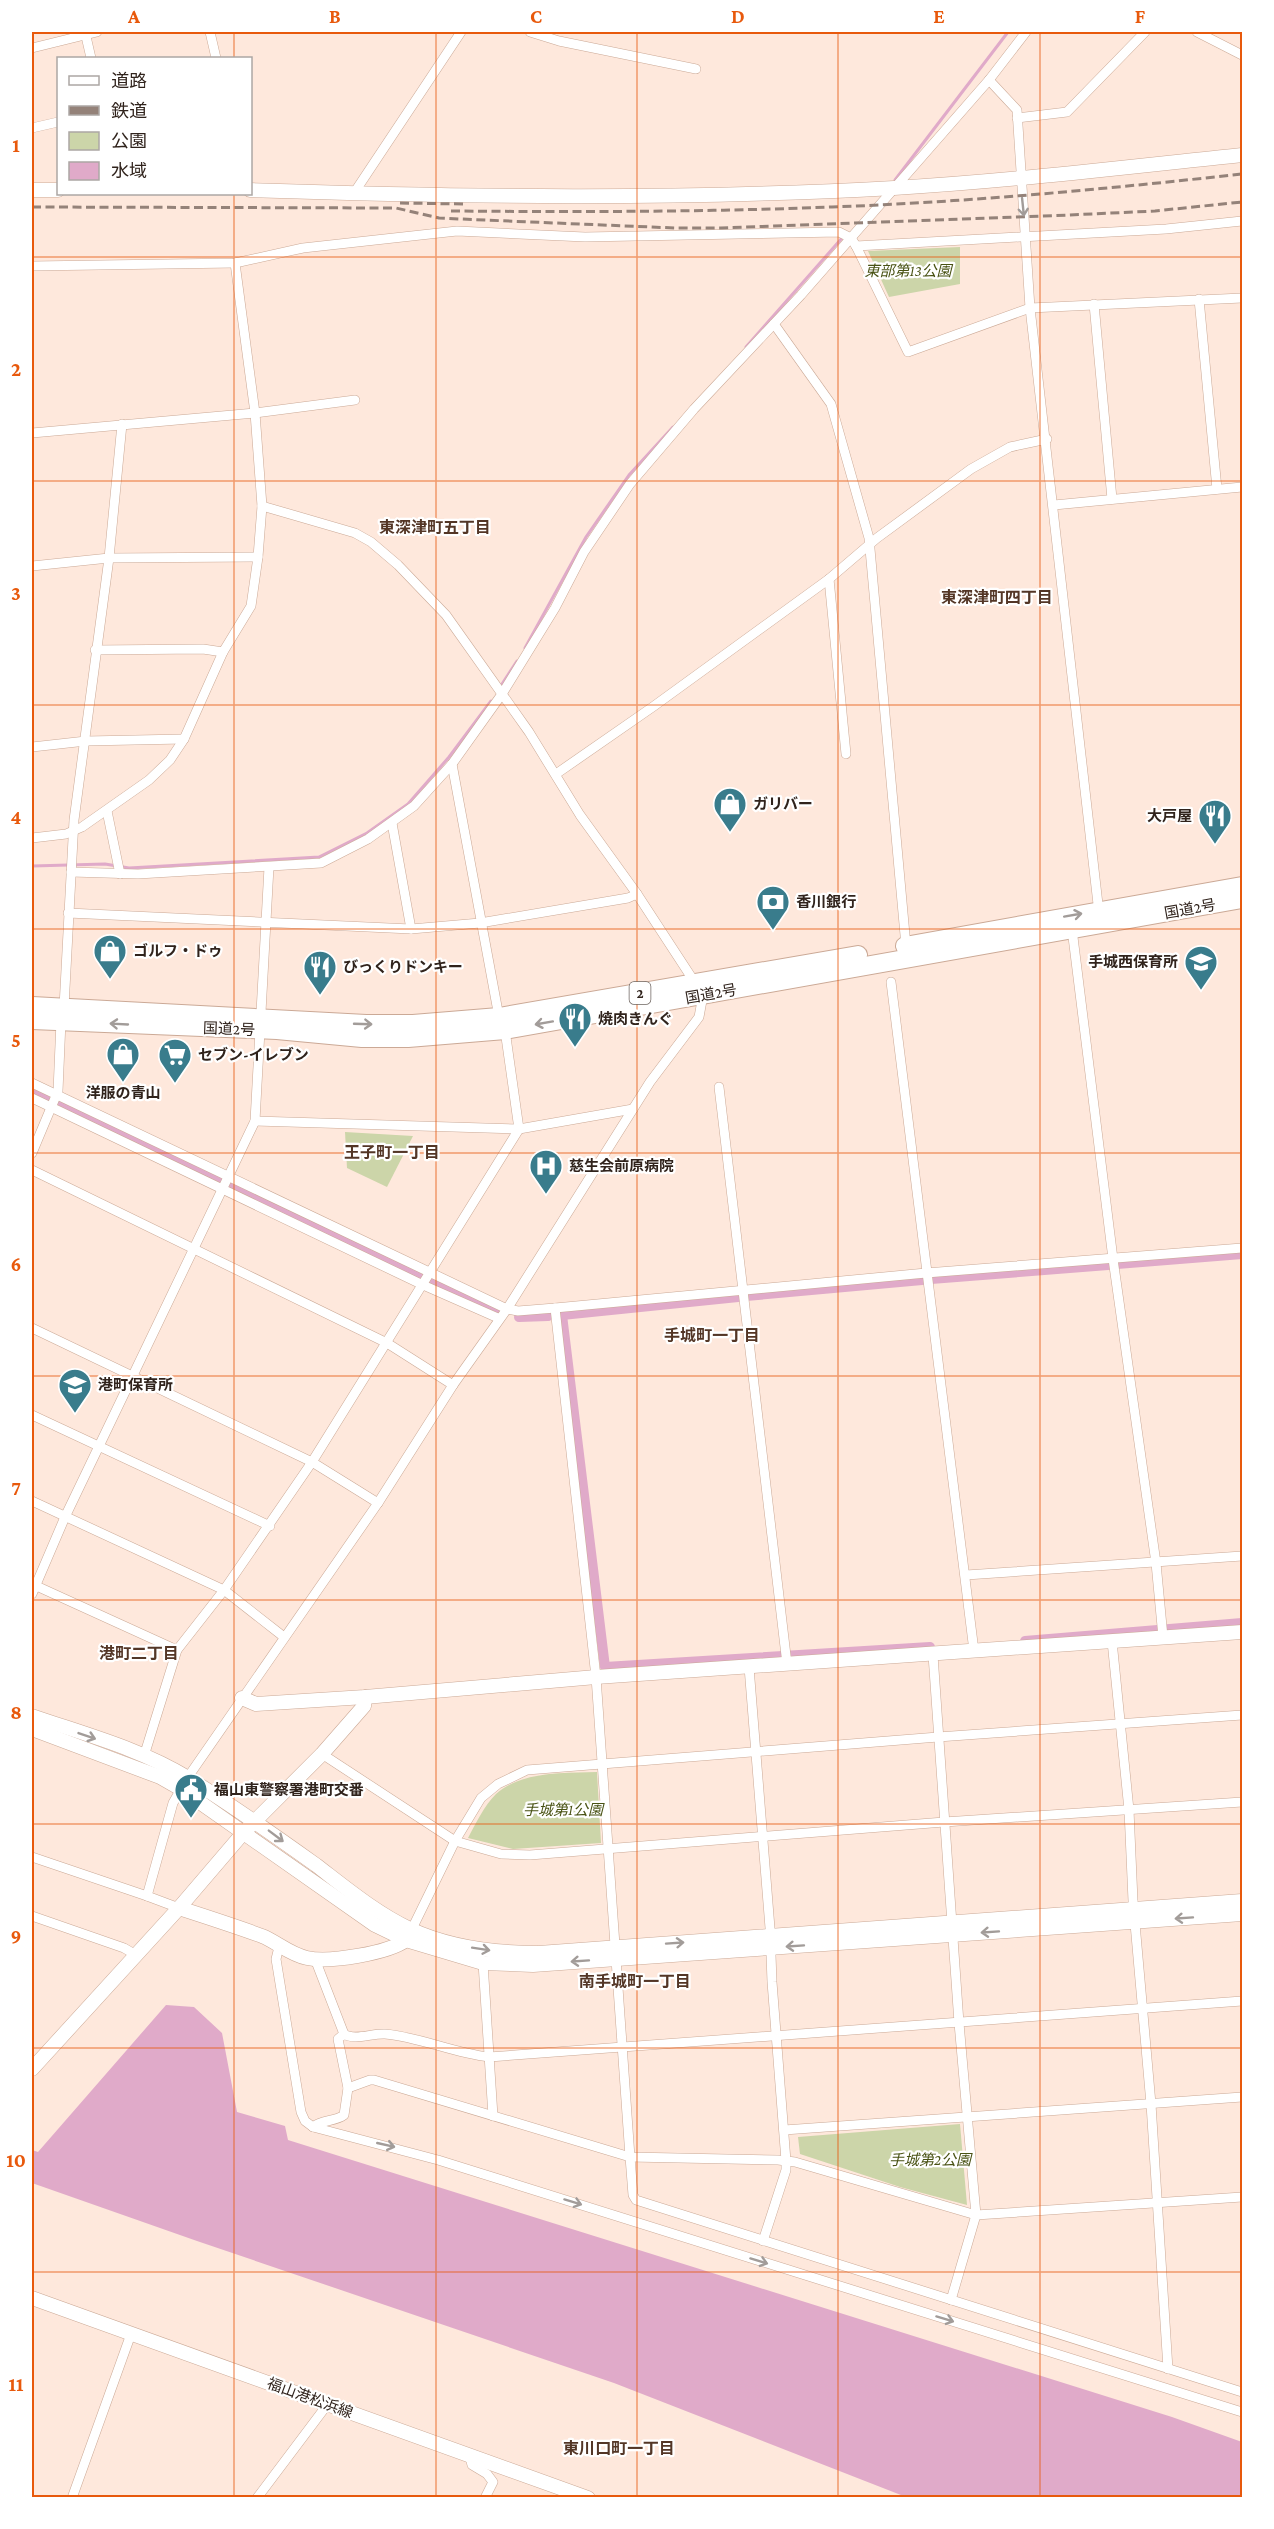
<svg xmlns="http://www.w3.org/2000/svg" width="1274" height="2529" viewBox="0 0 1274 2529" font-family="'Crimson Pro','Noto Sans JP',serif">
<rect width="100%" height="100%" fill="#fee8dc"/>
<g fill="#ccd5a9">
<path d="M 960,247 L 960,284 L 889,297 L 868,251 Z"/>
<path d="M 345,1132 L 413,1136 L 387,1187 L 347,1168 Z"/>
<path d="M 597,1772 L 601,1843 L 513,1849 L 468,1838 C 476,1823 484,1806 496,1794 C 522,1771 564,1773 597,1772 Z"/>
<path d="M 960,2124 L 967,2205 L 900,2187 L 800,2154 L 798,2137 Z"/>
</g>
<path fill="#e0aac9" d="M 166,2005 L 194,2007 L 222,2033 L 237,2112 L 285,2126 L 288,2140 L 1172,2417 L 1242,2442 L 1242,2497 L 906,2497 L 614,2383 L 197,2241 L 32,2183 L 32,2150 L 38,2152 Z"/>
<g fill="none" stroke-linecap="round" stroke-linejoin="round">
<g stroke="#e0aac9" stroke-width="3">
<path d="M 895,180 L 1008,32"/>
<path d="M 746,347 L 842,238"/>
<path d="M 525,648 L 586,537 L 629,475 L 673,427"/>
<path d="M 502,684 L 517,661"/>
<path d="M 32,866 L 105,864 L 129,868 L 319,857 L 367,833 L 408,804 L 449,757 L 491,701"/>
</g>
<g stroke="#e0aac9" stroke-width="10">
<path d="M 32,1090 L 368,1252 L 497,1309"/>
<path d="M 1117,1264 L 1242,1254"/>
<path d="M 931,1279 L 1108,1265"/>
<path d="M 746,1296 L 922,1280"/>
<path d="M 738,1297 L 562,1315 L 605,1667 L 930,1647"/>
<path d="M 519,1317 L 548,1316"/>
<path d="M 1025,1641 L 1242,1623"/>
</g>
<g stroke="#cba996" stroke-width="10">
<g id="street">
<path d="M 85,32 L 91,58"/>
<path d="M 210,32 L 216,58"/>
<path d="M 530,32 L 559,41 L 696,69"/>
<path d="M 1197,32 L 1242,55"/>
<path d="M 32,48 L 97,32"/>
<path d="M 989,80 L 1017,110 L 1030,308 L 1099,913"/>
<path d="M 1017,118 L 1067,112 L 1145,32"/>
<path d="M 32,128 L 58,122"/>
<path d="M 354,193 L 461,32"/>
<path d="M 856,246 L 908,352 L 1030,308 L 1242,298"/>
<path d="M 32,266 L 235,263 L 303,248 L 457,231 L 585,237 L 839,232 L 851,238 L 856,246 L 1166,229 L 1242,221"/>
<path d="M 1199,299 L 1217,489"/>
<path d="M 1094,304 L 1112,499"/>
<path d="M 774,324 L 831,404 L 869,538 L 906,946"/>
<path d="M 32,433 L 255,413 L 355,400"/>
<path d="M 1054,505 L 1242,487"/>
<path d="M 32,566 L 109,558 L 258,557"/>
<path d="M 829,579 L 846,754"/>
<path d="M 95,650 L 203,649 L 223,652"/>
<path d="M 32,747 L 86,741 L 184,739"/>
<path d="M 452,764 L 499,1017"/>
<path d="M 556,774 L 654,706 L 829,579 L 877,538 L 971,469 L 1010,447 L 1047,439"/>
<path d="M 107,811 L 120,874"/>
<path d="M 392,823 L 411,929"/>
<path d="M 32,838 L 66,834 L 82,827 L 149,780 L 170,760 L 184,739 L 223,652 L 251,606 L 258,557 L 262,506 L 255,413 L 235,263"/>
<path d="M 71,872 L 138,874 L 321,863 L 368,839 L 414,806 L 452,764 L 502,694 L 555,608 L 584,552 L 630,484 L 694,409 L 801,295 L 989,80 L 1026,32"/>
<path d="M 68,913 L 411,929 L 480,923 L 628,898 L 637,894"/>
<path d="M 1072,929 L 1113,1259 L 1156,1563 L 1163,1637"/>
<path d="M 891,982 L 974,1651"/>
<path d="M 64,1007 L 74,820 L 109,558 L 122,424"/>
<path d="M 32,1083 L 507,1309 L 518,1311 L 555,1308 L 926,1273 L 1242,1248"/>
<path d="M 719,1087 L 787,1664"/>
<path d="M 32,1098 L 423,1285 L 498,1318"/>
<path d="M 255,1121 L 519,1129 L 633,1109"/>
<path d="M 32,1153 L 58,1091 L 61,1021"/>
<path d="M 32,1170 L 387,1343 L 453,1385"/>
<path d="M 555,1308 L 596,1677 L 630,2157 L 633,2195 L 636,2200 L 1242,2392"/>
<path d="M 32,1328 L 312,1462 L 378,1503"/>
<path d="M 32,1415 L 270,1526"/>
<path d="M 32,1501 L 224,1590 L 284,1637"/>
<path d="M 966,1575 L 1242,1556"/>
<path d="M 32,1584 L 177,1650"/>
<path d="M 32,1594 L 65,1517 L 255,1121 L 269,867"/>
<path d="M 1112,1641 L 1129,1810 L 1133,1901 L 1151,2104 L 1168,2369"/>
<path d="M 933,1655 L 959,2023 L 976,2215 L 951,2300"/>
<path d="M 749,1667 L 770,1928 L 772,1982 L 786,2161 L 786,2170 L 763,2241"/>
<path d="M 322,1754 L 455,1841 L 501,1854 L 530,1855 L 944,1822 L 1242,1802"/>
<path d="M 144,1756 L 177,1650 L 224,1590 L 312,1462 L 519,1129 L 505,1030"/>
<path d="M 188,1777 L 378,1503 L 453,1385 L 507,1309 L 650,1082 L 699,1017 L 703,995 L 637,894 L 580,815 L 529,732 L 446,615 L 398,565 L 371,542 L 355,533 L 262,506"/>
<path d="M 32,1857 L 147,1896"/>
<path d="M 179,1908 L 147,1896 L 173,1803 L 181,1789"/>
<path d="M 32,1916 L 124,1948 L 136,1955"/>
<path d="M 410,1933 L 455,1841 L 481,1798 L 498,1784 L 527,1770 L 938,1737 L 1242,1715"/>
<path d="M 279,1947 L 276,1959 L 301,2112 L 305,2121 L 313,2127 L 438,2160 L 1242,2412"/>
<path d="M 483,1963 L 493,2116"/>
<path d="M 344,2034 C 354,2041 373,2033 385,2034 C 420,2037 453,2053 489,2057 L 1242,2001"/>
<path d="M 348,2088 L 370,2080 L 374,2080 L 630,2157 L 778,2160 L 795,2162 L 976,2215 L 1242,2197"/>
<path d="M 313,2127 C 322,2119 335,2122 344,2115 L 348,2088 L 338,2039 L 344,2034 L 315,1959"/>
<path d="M 784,2130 L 1242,2097"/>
<path d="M 469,2454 L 472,2465 L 487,2474 L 493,2482 L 485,2498"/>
<path d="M 72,2498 L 131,2334"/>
<path d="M 257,2498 L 327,2405"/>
</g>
</g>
<g stroke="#cba996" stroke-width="15">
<g id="secondary">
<path d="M 32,190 L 58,190"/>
<path d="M 250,190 C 464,197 682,200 894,188 C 1011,181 1127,167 1242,155"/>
<path d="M 242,1698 L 256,1704 L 365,1697 L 596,1677 L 1242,1632"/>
<path d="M 32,1716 C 84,1734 141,1749 188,1778 C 232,1805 274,1835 316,1865 C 346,1888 376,1913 410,1929 C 451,1948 495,1953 539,1953 L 1242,1901"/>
<path d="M 32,1729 L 160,1777 L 181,1789 L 375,1925 L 406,1940 L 483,1963 L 533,1965 L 1242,1914"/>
<path d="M 179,1908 C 207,1917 235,1926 262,1936 C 277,1942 289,1954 307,1958 C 329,1963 389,1953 406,1940"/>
<path d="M 32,2069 L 179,1908 L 244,1832 L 322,1754 L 364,1706 L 365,1697"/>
<path d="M 32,2298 L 588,2498"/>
</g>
</g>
<g stroke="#cba996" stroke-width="20">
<g id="highway">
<path d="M 905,946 L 1242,886"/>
<path d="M 32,1006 L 366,1024 L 413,1024 L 499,1017 L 858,955"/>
<path d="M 32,1020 L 277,1030 L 362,1038 L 408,1038 L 505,1030 L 1242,899"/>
</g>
</g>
<use href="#street" stroke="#fff" stroke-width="9"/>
<use href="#secondary" stroke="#fff" stroke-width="14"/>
<use href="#highway" stroke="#fff" stroke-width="18"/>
<g stroke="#948279" stroke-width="3" stroke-dasharray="9 4.5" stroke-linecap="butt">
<path d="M 400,203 L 463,204"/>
<path d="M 32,207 L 396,208 L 439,218 L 460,219 L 675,228 L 721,228 L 1069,215 L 1155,211 L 1242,202"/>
<path d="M 451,211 C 578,212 705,212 832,207 C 969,202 1106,189 1242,174"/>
</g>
</g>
<defs><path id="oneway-shaft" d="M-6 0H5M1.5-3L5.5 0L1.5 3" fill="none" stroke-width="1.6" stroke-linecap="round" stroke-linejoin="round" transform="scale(1.5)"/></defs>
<g stroke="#a29c99">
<use href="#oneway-shaft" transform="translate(1023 207) rotate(84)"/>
<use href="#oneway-shaft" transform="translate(1073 915) rotate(-10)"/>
<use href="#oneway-shaft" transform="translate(544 1023) rotate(170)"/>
<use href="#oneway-shaft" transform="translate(119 1024) rotate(-177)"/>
<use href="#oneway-shaft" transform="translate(363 1024) rotate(2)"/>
<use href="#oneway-shaft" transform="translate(87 1736) rotate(19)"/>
<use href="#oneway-shaft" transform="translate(276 1836) rotate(37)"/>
<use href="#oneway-shaft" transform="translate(1184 1918) rotate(176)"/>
<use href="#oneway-shaft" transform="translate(990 1932) rotate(176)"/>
<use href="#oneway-shaft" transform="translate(675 1943) rotate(-4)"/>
<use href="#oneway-shaft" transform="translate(795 1946) rotate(176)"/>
<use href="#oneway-shaft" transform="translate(481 1949) rotate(9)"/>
<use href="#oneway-shaft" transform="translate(580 1961) rotate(176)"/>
<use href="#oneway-shaft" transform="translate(386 2145) rotate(13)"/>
<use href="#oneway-shaft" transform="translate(573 2202) rotate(17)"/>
<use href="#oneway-shaft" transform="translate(759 2261) rotate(17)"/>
<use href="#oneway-shaft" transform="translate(945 2319) rotate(17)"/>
</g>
<path fill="none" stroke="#e8590c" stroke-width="1.5" stroke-opacity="0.55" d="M 234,32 L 234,58M 436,32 L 436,2498M 637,32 L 637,2498M 838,32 L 838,2498M 1040,32 L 1040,2498M 234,194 L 234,2498M 32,257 L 1242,257M 32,481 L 1242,481M 32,705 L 1242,705M 32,929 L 1242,929M 32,1153 L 1242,1153M 32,1376 L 1242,1376M 32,1600 L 1242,1600M 32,1824 L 1242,1824M 32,2048 L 1242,2048M 32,2272 L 1242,2272"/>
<defs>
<g id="shop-pin" transform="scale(1.725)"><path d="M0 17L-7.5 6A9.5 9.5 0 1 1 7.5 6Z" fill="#397c8c" stroke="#fff"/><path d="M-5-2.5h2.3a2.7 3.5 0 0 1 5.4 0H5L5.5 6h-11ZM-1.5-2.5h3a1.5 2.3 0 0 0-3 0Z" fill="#fff"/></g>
<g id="restaurant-pin" transform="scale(1.725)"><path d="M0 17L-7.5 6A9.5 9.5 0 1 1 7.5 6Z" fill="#397c8c" stroke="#fff"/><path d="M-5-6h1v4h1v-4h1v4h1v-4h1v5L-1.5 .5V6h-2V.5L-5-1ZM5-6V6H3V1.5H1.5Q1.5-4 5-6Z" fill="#fff"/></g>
<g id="bank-pin" transform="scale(1.725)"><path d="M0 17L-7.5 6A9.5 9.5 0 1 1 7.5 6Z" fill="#397c8c" stroke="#fff"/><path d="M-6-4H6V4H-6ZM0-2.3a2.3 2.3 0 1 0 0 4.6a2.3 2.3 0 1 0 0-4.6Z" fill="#fff"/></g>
<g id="school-pin" transform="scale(1.725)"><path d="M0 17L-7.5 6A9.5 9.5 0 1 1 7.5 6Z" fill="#397c8c" stroke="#fff"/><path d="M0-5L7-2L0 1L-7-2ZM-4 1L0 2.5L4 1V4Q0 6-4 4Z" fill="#fff"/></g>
<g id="supermarket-pin" transform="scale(1.725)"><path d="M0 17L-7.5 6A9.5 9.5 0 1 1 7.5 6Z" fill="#397c8c" stroke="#fff"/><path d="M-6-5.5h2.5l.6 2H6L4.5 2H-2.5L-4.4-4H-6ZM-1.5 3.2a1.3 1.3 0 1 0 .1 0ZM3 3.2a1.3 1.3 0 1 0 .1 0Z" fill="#fff"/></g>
<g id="hospital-pin" transform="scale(1.725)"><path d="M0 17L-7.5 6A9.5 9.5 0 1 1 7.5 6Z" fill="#397c8c" stroke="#fff"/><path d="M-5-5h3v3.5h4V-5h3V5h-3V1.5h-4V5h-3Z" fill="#fff"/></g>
<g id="civic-pin" transform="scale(1.725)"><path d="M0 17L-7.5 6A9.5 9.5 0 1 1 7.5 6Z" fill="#397c8c" stroke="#fff"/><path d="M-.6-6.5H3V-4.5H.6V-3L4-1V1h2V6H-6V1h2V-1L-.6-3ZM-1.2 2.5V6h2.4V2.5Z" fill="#fff"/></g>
</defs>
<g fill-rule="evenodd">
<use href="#shop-pin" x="730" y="804"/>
<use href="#restaurant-pin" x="1215" y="816"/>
<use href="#bank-pin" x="773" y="902"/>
<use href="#shop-pin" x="110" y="951"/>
<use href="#school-pin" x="1201" y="962"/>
<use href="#restaurant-pin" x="320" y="967"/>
<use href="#restaurant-pin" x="575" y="1019"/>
<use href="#shop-pin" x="123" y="1054"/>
<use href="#supermarket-pin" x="175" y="1055"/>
<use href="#hospital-pin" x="546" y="1166"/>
<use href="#school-pin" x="75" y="1385"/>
<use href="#civic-pin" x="191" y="1790"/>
</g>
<g text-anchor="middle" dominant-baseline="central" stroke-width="4.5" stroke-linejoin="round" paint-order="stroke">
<rect fill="#fff" stroke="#6e6560" stroke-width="1.5" x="629.5" y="982" width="21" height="22" rx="4.5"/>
<g font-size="14" font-weight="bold" fill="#30231c">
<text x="640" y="993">2</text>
</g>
<g font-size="15" font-style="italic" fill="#495214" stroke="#fff">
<text x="908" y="271">東部第13公園</text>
<text x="563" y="1810">手城第1公園</text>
<text x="930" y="2160">手城第2公園</text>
</g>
<g font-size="15" font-weight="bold" fill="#30231c" stroke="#fff" text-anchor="start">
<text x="753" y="804">ガリバー</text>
<text x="1192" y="816" text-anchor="end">大戸屋</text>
<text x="796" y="902">香川銀行</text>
<text x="133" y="951">ゴルフ・ドゥ</text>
<text x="1178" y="962" text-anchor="end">手城西保育所</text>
<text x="343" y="967">びっくりドンキー</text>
<text x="598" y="1019">焼肉きんぐ</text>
<text x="198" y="1055">セブン-イレブン</text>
<text x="123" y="1093" text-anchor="middle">洋服の青山</text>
<text x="569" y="1166">慈生会前原病院</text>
<text x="98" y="1385">港町保育所</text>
<text x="214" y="1790">福山東警察署港町交番</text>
</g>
<g font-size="15" fill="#30231c" stroke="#fff">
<text transform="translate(1190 909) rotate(-10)">国道2号</text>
<text transform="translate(711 994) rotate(-10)">国道2号</text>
<text transform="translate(229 1029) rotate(2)">国道2号</text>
<text transform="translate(310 2398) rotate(20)">福山港松浜線</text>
</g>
<g font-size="16" font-weight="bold" fill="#533626" stroke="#fff">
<text x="435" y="527">東深津町五丁目</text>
<text x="997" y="597">東深津町四丁目</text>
<text x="392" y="1152">王子町一丁目</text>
<text x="712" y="1335">手城町一丁目</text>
<text x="139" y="1653">港町二丁目</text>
<text x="635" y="1981">南手城町一丁目</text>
<text x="619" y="2448">東川口町一丁目</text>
</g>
</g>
<rect width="1274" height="2529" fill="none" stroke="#ffffff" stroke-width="66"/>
<rect x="57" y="57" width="195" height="138" fill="#ffffff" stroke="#aca7a4" stroke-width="1.5"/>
<rect x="69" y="76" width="30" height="9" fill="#ffffff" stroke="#aca7a4" stroke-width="1.5"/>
<text x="111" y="87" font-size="18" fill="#30231c">道路</text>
<rect x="69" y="106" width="30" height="9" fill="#948279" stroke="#aca7a4" stroke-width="1.5"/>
<text x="111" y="117" font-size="18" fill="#30231c">鉄道</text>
<rect x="69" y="132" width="30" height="18" fill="#ccd5a9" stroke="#aca7a4" stroke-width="1.5"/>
<text x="111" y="147" font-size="18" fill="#30231c">公園</text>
<rect x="69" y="162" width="30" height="18" fill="#e0aac9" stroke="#aca7a4" stroke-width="1.5"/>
<text x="111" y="177" font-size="18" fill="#30231c">水域</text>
<rect x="33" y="33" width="1208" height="2463" fill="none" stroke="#e8590c" stroke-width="2"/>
<g font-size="20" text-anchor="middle" font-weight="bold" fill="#e8590c">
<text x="134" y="23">A</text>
<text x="335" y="23">B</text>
<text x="536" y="23">C</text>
<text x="738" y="23">D</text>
<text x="939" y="23">E</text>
<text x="1140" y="23">F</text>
<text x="16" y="152">1</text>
<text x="16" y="376">2</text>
<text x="16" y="600">3</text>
<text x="16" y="824">4</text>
<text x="16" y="1047">5</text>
<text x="16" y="1271">6</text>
<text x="16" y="1495">7</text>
<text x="16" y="1719">8</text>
<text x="16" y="1943">9</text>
<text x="16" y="2167">10</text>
<text x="16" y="2391">11</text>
</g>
</svg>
